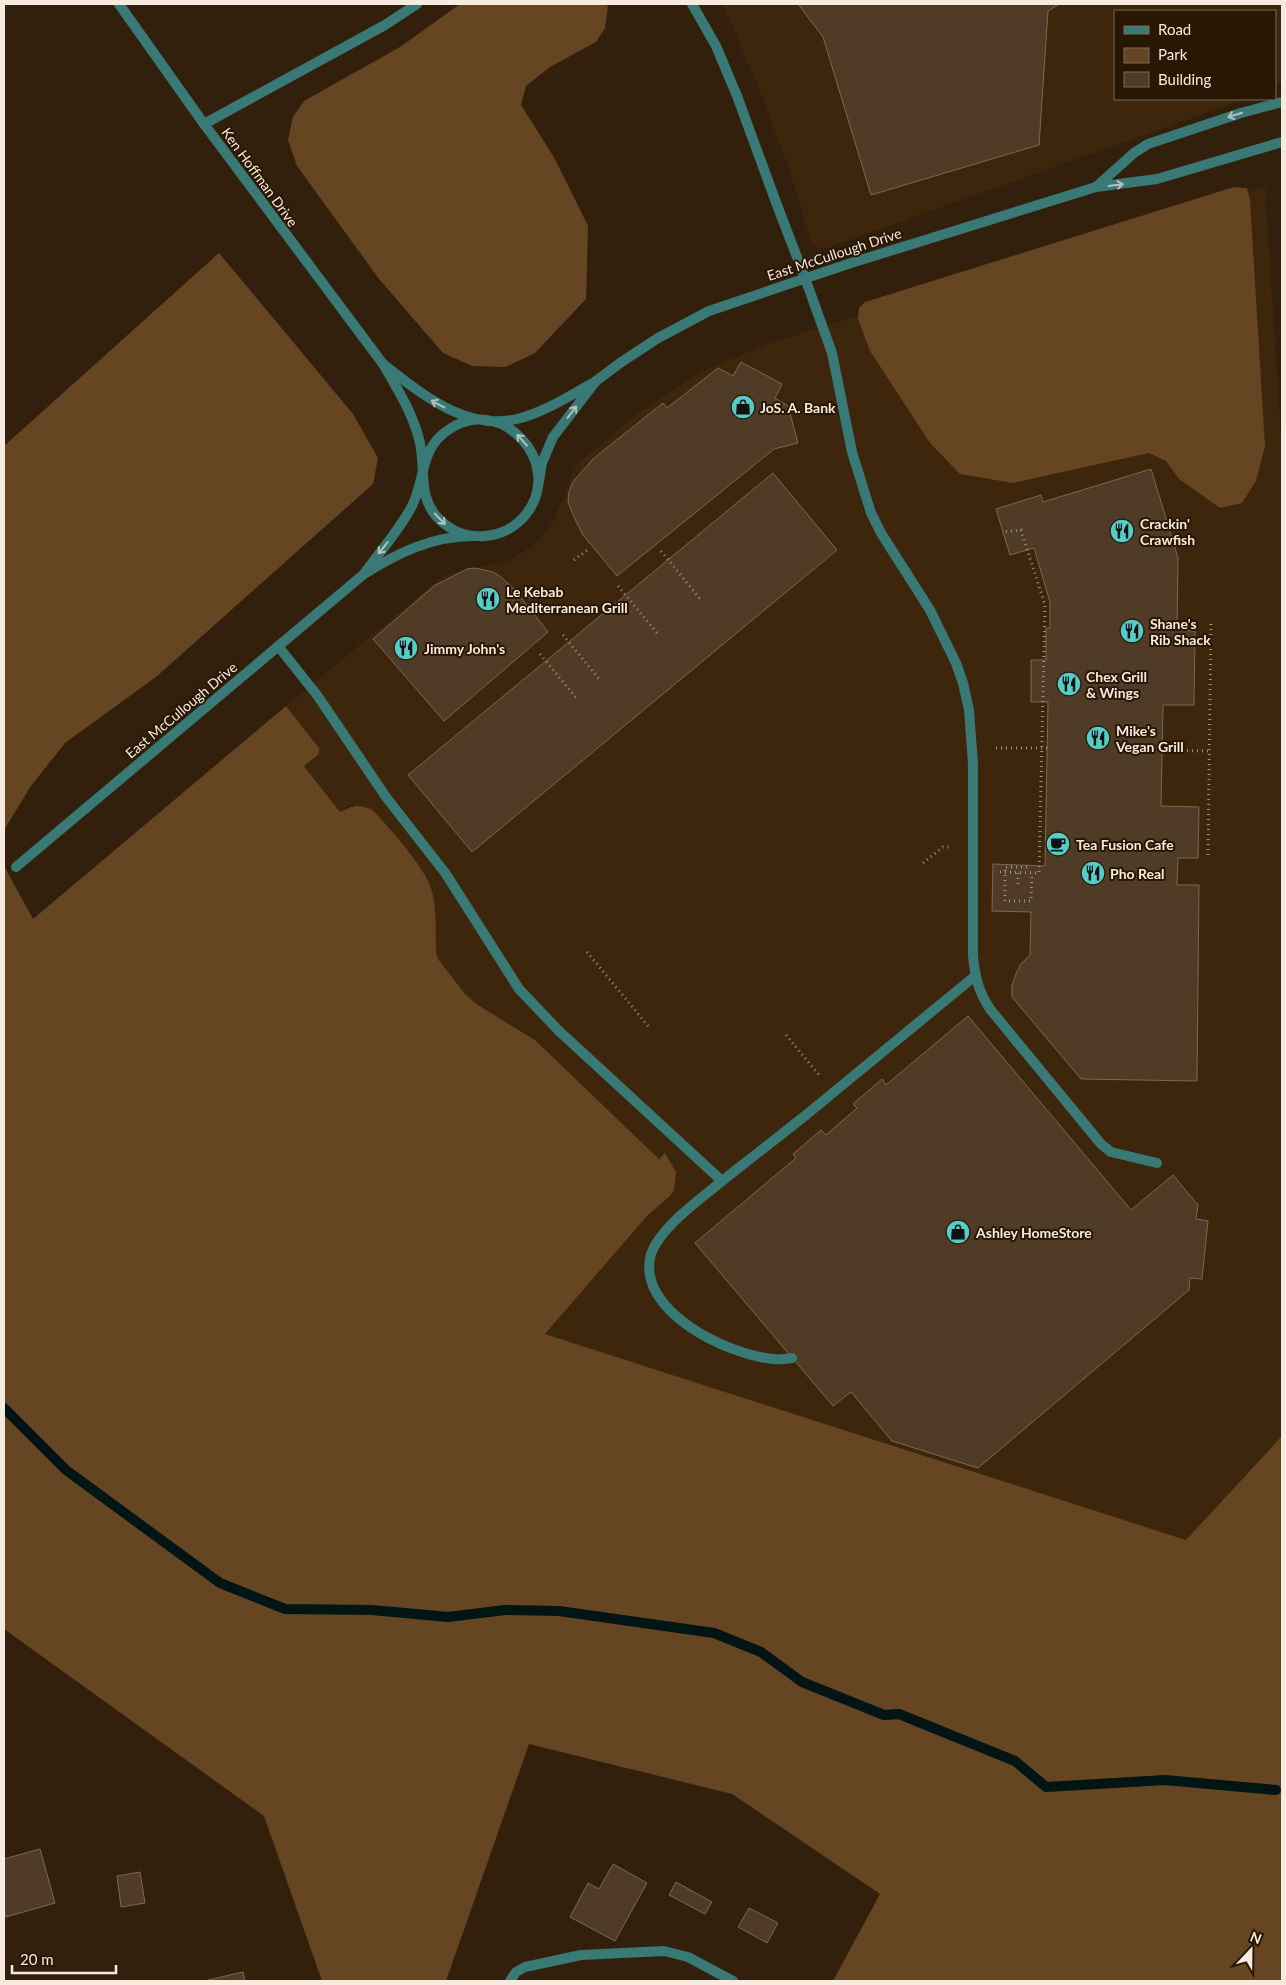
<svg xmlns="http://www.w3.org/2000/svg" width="1286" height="1985" viewBox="0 0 1286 1985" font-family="Lato,sans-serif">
<rect width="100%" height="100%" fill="#33200c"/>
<g fill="#3d260b">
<path d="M 723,4 L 1282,4 L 1282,83 L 1275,87 L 1275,11 L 1115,11 L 1115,99 L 1246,99 L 827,248 L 820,248 L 812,243 L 789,169 L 761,94 Z"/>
<path d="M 1265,187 L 1282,450 L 1282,1436 L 1186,1540 L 545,1334 L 647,1216 L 670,1196 L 666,1153 L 659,1159 L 535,1040 L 478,1005 L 465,994 L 438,959 L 436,953 L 433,900 L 429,884 L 420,867 L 371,809 L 351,805 L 340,812 L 304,765 L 319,754 L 315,742 L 286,706 L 444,575 L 508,561 L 533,546 L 552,524 L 577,464 L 643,409 L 703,371 L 768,344 Z"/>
</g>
<g fill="#654522">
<path d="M 460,4 L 606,4 L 608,7 L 605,28 L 596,42 L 550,67 L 526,86 L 521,105 L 555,159 L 588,226 L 586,299 L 535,353 L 506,367 L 472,366 L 443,353 L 379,279 L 297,166 L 288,140 L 293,117 L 304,101 L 400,47 Z"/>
<path d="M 1234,187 L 1247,188 L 1250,200 L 1265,446 L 1256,481 L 1242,503 L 1220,508 L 1179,479 L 1166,461 L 1149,453 L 1013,483 L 960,474 L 930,443 L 870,351 L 858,319 L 859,308 L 865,302 Z"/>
<path d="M 219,253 L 353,414 L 378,458 L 373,484 L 156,677 L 65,743 L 31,786 L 4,830 L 4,446 Z"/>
<path d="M 286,706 L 319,748 L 319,754 L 304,766 L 340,812 C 354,805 356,804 371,809 C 387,824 421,864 429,883 C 438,903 435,931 436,953 L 438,959 L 465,994 L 478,1005 L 535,1040 L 659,1159 L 665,1153 L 676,1172 L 674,1190 L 670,1196 L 647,1216 L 545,1334 L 1186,1540 L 1282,1436 L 1282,1981 L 833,1981 L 880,1894 L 732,1794 L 529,1744 L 446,1981 L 322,1981 L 264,1816 L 4,1629 L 4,866 L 33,919 Z"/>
</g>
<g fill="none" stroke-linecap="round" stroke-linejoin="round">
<path stroke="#001514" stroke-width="10" d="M 4,1408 L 66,1470 L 220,1583 L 285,1609 L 372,1610 L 448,1617 L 505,1610 L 559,1611 L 714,1633 L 761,1652 L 802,1682 L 884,1715 L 899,1714 L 1015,1761 L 1046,1787 L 1165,1780 L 1276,1790"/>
</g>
<g fill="#4f3b26" stroke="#7e6852">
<path d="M 798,4 L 1059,4 L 1048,11 L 1039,145 L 871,195 L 823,37 Z"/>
<path d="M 741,362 L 782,384 L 775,398 L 788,406 L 798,443 L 774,449 L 617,576 L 583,535 L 574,517 L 568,502 L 569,492 L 573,482 L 593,459 L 663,403 L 667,408 L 718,368 L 733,376 Z"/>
<path d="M 1151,469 L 1178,558 L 1177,630 L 1195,631 L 1194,705 L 1163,705 L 1161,806 L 1199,807 L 1198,858 L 1178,858 L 1177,885 L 1199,885 L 1197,1081 L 1081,1079 L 1012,997 L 1012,985 L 1016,974 L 1021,964 L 1030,955 L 1031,912 L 992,911 L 993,864 L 1045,866 L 1048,702 L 1031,702 L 1031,660 L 1046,660 L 1046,628 L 1050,628 L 1050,602 L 1034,548 L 1010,555 L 996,509 L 1041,495 L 1043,502 Z"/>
<path d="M 773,473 L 837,550 L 472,852 L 408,775 Z"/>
<path d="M 475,568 L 493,572 L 501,577 L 515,590 L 548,632 L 444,721 L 373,639 L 434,586 L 467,569 Z"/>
<path d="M 968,1016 L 1131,1210 L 1173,1175 L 1198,1205 L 1196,1219 L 1208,1221 L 1202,1279 L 1190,1278 L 1189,1290 L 978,1468 L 892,1441 L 851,1392 L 833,1406 L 695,1243 L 796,1158 L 793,1154 L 821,1130 L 826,1135 L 857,1108 L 853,1104 L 882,1079 L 886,1085 Z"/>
<path d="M 40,1849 L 55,1903 L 6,1917 L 4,1911 L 4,1859 Z"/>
<path d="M 613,1864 L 647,1883 L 615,1941 L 570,1917 L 588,1883 L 599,1889 Z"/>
<path d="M 140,1872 L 145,1903 L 121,1907 L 117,1876 Z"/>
<path d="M 676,1882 L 712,1902 L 705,1914 L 669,1895 Z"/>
<path d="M 749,1908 L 778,1923 L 767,1943 L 738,1927 Z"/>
<path d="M 243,1972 L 245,1981 L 204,1981 Z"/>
</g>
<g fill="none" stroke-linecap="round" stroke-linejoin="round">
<g stroke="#9e8f7f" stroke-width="3" stroke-dasharray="1 4" stroke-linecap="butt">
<path d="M 661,551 L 700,599"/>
<path d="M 574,560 L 589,549"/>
<path d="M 618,586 L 657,633"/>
<path d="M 529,598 L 544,585"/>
<path d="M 563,635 L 600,680"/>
<path d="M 540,654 L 577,699"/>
<path d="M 996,748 L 1047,748"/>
<path d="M 1162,750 L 1209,751"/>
<path d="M 1208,855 L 1211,623"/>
<path d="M 923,863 L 943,847 L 949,847"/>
<path d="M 1027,867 L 1005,867 L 1005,901 L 1031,901 L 1032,873"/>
<path d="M 1018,873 L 1018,885"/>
<path d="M 587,952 L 649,1027"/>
<path d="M 786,1035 L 819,1075"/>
</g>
<g stroke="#397976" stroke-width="10">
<path d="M 692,4 L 716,46 L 737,96 L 777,205 L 805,278 L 832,353 L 852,452 L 871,513 L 881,533 L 930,610 L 956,663 L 963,683 L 969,710 L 973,764 L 973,956 C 975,976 978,991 990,1009 L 1101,1144 L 1111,1152 L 1157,1163"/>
<path d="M 204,124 L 385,25 L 417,4"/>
<path d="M 278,646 L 317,695 L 386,797 L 446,874 L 519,989 L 559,1031 L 722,1181 L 806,1115 L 975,976"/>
<path d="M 722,1181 C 701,1199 660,1227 651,1254 C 635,1311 728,1355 773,1359 C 779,1360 786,1359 792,1358"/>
<path d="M 510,1981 L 516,1972 L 525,1967 L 581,1955 L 664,1951 L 688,1957 L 733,1981"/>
</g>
<g stroke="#397976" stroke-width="10">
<path d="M 119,4 L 204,124 L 383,364"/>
<path d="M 1282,102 L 1241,113 L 1148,144 L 1134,153 L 1096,187 L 1157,179 L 1282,142"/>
<path d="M 596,381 L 620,363 L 658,338 L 709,311 L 851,263 L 1096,187"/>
<path d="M 473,536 C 432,536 398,553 364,574 C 380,551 399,531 412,506 C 426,478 419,450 448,430 C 500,393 565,462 527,513 C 506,541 465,544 440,520 C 416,498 427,468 419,439 C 412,412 397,388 383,364 C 422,394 465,431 517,419 C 545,412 571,395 596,381 L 553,437 L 542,463 L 538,487"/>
<path d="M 16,867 L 364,574"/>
</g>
<path stroke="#9e8f7f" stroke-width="3" stroke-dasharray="1 4" stroke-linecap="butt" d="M 1000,872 L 1039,873 L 1045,605 L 1021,530 L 1003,532"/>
</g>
<defs><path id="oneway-shaft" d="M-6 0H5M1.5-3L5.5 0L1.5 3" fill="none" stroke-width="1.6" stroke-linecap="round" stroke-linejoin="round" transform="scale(1.25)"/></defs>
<g stroke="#b4c2ba">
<use href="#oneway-shaft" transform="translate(1235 115) rotate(163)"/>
<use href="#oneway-shaft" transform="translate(1116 185) rotate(-7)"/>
<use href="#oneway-shaft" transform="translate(438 404) rotate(-152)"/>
<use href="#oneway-shaft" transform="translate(572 412) rotate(-53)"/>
<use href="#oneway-shaft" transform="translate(522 440) rotate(-132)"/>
<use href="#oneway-shaft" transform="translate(440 519) rotate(46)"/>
<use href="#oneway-shaft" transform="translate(383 548) rotate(129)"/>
</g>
<defs>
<g id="shop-disc" transform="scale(1.25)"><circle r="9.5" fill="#54cdc8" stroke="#281703"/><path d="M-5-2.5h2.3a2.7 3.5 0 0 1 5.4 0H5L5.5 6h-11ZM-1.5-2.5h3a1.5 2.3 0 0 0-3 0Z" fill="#111"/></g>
<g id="restaurant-disc" transform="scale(1.25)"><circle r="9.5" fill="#54cdc8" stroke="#281703"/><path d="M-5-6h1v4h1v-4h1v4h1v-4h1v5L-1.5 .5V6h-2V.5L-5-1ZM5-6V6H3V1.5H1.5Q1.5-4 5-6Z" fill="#111"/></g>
<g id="cafe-disc" transform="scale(1.25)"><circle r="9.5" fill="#54cdc8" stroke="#281703"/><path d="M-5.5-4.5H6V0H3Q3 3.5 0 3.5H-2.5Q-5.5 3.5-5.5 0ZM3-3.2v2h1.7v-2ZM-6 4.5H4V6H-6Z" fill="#111"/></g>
</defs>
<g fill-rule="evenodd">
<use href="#shop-disc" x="743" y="407"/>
<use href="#restaurant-disc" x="1122" y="531"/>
<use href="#restaurant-disc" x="488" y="599"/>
<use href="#restaurant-disc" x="1132" y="631"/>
<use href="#restaurant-disc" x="406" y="648"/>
<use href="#restaurant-disc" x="1069" y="684"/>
<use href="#restaurant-disc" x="1098" y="738"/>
<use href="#cafe-disc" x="1058" y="844"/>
<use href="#restaurant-disc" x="1093" y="873"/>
<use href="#shop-disc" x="958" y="1232"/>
</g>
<g text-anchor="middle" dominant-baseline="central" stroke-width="4" stroke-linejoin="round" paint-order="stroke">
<g font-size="14" fill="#f7eade" stroke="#281703">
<text transform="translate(260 177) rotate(54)">Ken Hoffman Drive</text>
<text transform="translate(834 254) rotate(-18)">East McCullough Drive</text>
<text transform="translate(181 710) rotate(-40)">East McCullough Drive</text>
</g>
<g font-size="14" font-weight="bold" fill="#f7eade" stroke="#281703" text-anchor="start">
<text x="760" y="407">JoS. A. Bank</text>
<text x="1140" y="523">Crackin'<tspan x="1140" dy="16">Crawfish</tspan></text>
<text x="506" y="591">Le Kebab<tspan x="506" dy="16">Mediterranean Grill</tspan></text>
<text x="1150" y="623">Shane's<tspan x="1150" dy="16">Rib Shack</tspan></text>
<text x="424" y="648">Jimmy John's</text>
<text x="1086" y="676">Chex Grill<tspan x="1086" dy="16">&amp; Wings</tspan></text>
<text x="1116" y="730">Mike's<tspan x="1116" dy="16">Vegan Grill</tspan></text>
<text x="1076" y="844">Tea Fusion Cafe</text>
<text x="1110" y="873">Pho Real</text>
<text x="976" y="1232">Ashley HomeStore</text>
</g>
</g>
<rect width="1286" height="1985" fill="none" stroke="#f7eade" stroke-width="10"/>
<rect x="1114" y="10" width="162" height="90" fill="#281703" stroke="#7b6b5b"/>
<rect x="1124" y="26" width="25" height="8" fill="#397976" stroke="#7b6b5b"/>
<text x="1158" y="35" font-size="15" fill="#f7eade">Road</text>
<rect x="1124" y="48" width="25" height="15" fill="#654522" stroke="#7b6b5b"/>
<text x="1158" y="60" font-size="15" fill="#f7eade">Park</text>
<rect x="1124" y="72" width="25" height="15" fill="#4f3b26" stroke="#7b6b5b"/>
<text x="1158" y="85" font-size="15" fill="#f7eade">Building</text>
<g transform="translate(1251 1950) rotate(22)" stroke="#281703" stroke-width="4" paint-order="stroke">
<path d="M0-4L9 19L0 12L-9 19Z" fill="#f7eade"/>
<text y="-8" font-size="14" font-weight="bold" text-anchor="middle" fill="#f7eade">N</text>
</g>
<path d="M12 1965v8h104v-8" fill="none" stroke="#f7eade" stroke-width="2.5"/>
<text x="20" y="1965" font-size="15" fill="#f7eade" stroke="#281703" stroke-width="4" paint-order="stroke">20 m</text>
</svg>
